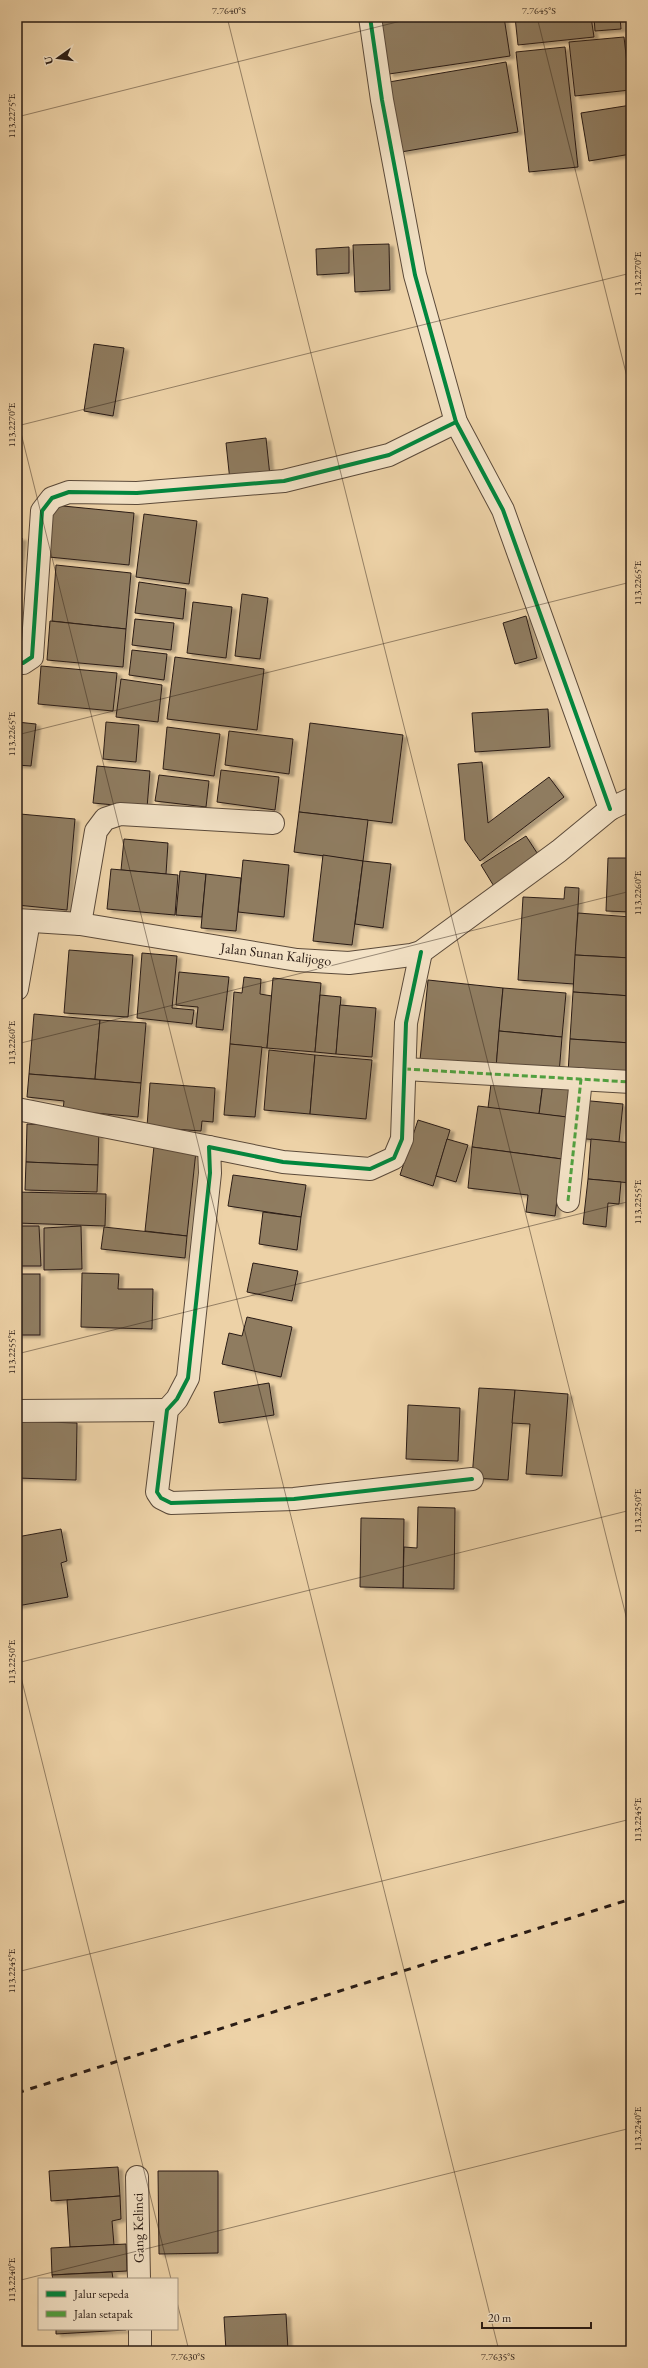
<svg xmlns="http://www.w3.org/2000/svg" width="648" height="2368" viewBox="0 0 648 2368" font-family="'EB Garamond',serif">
<defs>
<filter id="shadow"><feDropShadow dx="4.5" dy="2.5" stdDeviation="1" flood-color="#0004"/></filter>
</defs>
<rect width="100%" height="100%" fill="#edd2a7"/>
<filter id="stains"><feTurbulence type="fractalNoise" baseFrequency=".005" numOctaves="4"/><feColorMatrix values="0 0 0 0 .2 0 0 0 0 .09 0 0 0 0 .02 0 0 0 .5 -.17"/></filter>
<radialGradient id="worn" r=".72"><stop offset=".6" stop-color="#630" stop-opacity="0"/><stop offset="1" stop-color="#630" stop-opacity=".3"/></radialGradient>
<g fill="#8f7b61" stroke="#2a1c15" filter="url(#shadow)">
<path d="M 388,17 L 504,17 L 510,56 L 389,74 L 381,18 Z"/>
<path d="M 515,17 L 591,17 L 594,37 L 518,45 Z"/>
<path d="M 594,17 L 620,17 L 621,29 L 595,31 Z"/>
<path d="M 624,37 L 630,90 L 575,96 L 569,42 Z"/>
<path d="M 565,47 L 578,167 L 529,172 L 516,52 Z"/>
<path d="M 506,62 L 518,132 L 401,152 L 389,82 Z"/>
<path d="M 631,105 L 631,154 L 589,161 L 581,113 Z"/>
<path d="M 389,244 L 390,290 L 355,292 L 353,245 Z"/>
<path d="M 349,247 L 349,273 L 317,275 L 316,249 Z"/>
<path d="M 94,344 L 124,348 L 113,416 L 84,411 Z"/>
<path d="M 266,438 L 270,476 L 230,481 L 226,443 Z"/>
<path d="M 53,505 L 134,513 L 129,565 L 49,557 Z"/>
<path d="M 144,514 L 197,521 L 189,584 L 136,577 Z"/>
<path d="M 17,538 L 22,538 L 17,585 Z"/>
<path d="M 56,565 L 131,573 L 126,629 L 52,621 Z"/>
<path d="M 139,582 L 186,589 L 183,619 L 135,613 Z"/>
<path d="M 242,594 L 268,598 L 260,659 L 235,656 Z"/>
<path d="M 193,602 L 232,607 L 226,658 L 187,653 Z"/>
<path d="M 526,616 L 537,658 L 515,664 L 503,623 Z"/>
<path d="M 135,619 L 174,623 L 171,650 L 132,645 Z"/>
<path d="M 50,621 L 126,629 L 123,667 L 47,660 Z"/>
<path d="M 132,650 L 167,654 L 164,680 L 129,675 Z"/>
<path d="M 175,657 L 264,669 L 257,730 L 167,719 Z"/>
<path d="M 41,666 L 117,673 L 113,711 L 38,704 Z"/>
<path d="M 121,679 L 162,685 L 158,722 L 116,717 Z"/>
<path d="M 548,709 L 550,747 L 475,752 L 472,713 Z"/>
<path d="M 17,722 L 36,724 L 31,766 L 17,765 Z"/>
<path d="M 106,722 L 139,725 L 136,762 L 103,759 Z"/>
<path d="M 310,723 L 403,735 L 392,823 L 299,812 Z"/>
<path d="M 167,727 L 220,734 L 214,776 L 163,769 Z"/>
<path d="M 229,731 L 293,739 L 289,774 L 225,765 Z"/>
<path d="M 482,762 L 488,823 L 549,777 L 564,797 L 480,861 L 465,840 L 458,764 Z"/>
<path d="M 97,766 L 150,771 L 147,808 L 93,803 Z"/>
<path d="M 221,770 L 279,777 L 275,810 L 217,802 Z"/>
<path d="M 159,775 L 209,781 L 206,807 L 155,801 Z"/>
<path d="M 299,812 L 368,820 L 363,861 L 294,852 Z"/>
<path d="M 20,814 L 75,819 L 67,910 L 17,905 L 17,846 Z"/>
<path d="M 526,836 L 541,859 L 495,888 L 481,865 Z"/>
<path d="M 124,839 L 168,843 L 166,874 L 121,870 Z"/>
<path d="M 323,855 L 363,861 L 352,945 L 313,941 Z"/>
<path d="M 608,858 L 631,858 L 631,912 L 606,911 Z"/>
<path d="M 243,860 L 289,865 L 284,917 L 238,912 Z"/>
<path d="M 363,861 L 391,864 L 383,928 L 355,924 Z"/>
<path d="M 111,869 L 178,875 L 175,915 L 107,909 Z"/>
<path d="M 180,871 L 206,874 L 202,917 L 176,915 Z"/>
<path d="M 206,874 L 241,878 L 236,931 L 201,928 Z"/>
<path d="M 565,887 L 579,888 L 574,984 L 518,980 L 523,897 L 564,899 Z"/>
<path d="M 578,913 L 631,917 L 631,958 L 575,955 Z"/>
<path d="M 69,950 L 133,955 L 128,1017 L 64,1013 Z"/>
<path d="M 142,953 L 177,956 L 172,1008 L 194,1010 L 192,1024 L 137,1018 Z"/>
<path d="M 575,955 L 631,958 L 631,996 L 573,992 Z"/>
<path d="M 179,972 L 229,977 L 223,1030 L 196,1027 L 198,1007 L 176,1005 Z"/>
<path d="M 244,977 L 261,979 L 260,994 L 272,996 L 267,1048 L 230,1044 L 234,992 L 242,993 Z"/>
<path d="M 273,978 L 321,983 L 315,1052 L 267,1048 Z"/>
<path d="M 428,980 L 503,988 L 496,1068 L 420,1060 Z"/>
<path d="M 503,988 L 566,993 L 562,1037 L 499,1031 Z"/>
<path d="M 573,992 L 631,996 L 631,1043 L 570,1039 Z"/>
<path d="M 320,995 L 341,997 L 336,1054 L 315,1052 Z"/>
<path d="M 340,1005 L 376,1008 L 372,1057 L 336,1054 Z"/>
<path d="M 34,1014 L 100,1020 L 95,1079 L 29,1074 Z"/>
<path d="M 100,1020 L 146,1023 L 141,1083 L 95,1079 Z"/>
<path d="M 499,1031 L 562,1037 L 559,1074 L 496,1068 Z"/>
<path d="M 570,1039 L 631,1043 L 631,1078 L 568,1074 Z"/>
<path d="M 230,1044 L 262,1047 L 255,1117 L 224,1115 Z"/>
<path d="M 269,1050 L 315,1055 L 310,1114 L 264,1110 Z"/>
<path d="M 315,1055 L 372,1060 L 366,1119 L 310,1114 Z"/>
<path d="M 29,1074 L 141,1083 L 138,1117 L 63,1110 L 64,1101 L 27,1097 Z"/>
<path d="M 492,1076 L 543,1083 L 539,1114 L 488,1108 Z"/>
<path d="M 150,1083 L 215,1088 L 213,1122 L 202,1121 L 201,1131 L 147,1127 Z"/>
<path d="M 543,1083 L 571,1086 L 567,1117 L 539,1114 Z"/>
<path d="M 580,1100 L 623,1104 L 619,1142 L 576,1138 Z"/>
<path d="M 478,1106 L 567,1117 L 562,1159 L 472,1147 Z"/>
<path d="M 418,1120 L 450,1130 L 433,1186 L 400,1175 Z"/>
<path d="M 27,1124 L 99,1127 L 98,1165 L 26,1162 Z"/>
<path d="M 447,1139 L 468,1145 L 456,1182 L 436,1176 Z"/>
<path d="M 591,1139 L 631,1143 L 631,1183 L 588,1179 Z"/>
<path d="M 154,1146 L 196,1151 L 187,1236 L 145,1231 Z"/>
<path d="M 472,1147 L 562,1159 L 555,1216 L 526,1212 L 528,1195 L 468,1188 Z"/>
<path d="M 26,1162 L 98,1165 L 97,1192 L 25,1190 Z"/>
<path d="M 233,1175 L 306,1185 L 301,1217 L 228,1206 Z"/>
<path d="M 588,1179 L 621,1182 L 619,1204 L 608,1203 L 606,1227 L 583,1224 Z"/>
<path d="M 17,1192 L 106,1194 L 105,1226 L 17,1223 Z"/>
<path d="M 263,1212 L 301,1217 L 297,1250 L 259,1244 Z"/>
<path d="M 17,1226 L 39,1226 L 41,1266 L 17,1266 Z"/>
<path d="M 81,1226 L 82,1269 L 44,1270 L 44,1228 Z"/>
<path d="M 104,1227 L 187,1236 L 185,1258 L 101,1249 Z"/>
<path d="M 253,1263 L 298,1271 L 292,1301 L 247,1292 Z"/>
<path d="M 82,1273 L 119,1274 L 118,1289 L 153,1289 L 152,1329 L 81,1327 Z"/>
<rect x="17" y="1274" width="23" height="61"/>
<path d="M 247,1317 L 292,1327 L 281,1377 L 222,1364 L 229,1333 L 242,1336 Z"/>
<path d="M 269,1383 L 274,1415 L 219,1423 L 214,1392 Z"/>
<path d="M 479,1388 L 515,1390 L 508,1480 L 472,1478 Z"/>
<path d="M 515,1390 L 568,1394 L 562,1476 L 526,1474 L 530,1424 L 512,1423 Z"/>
<path d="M 408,1405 L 460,1408 L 458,1461 L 406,1459 Z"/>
<path d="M 17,1421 L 77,1423 L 76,1480 L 17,1478 Z"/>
<path d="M 418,1507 L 455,1508 L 454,1589 L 403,1588 L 404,1547 L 417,1548 Z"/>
<path d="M 361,1518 L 404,1519 L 403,1588 L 360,1587 Z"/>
<path d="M 61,1529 L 67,1561 L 61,1563 L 68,1597 L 17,1606 L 17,1537 Z"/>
<path d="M 118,2167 L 120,2196 L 51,2201 L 49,2171 Z"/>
<path d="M 158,2171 L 218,2171 L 218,2253 L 159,2254 Z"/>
<path d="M 120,2196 L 121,2219 L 112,2221 L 114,2245 L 70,2247 L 67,2200 Z"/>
<path d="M 126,2244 L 127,2271 L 52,2275 L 51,2248 Z"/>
<path d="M 112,2272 L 113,2279 L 53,2279 L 52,2275 Z"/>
<path d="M 286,2314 L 288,2350 L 226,2351 L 224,2317 Z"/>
<path d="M 56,2329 L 126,2329 L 126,2330 L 56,2334 Z"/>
<rect x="57" y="2349" width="64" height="2"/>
</g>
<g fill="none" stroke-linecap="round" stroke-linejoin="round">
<g stroke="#5b4a3a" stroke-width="24">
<g id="minor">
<path d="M 370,17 L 382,100 L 415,275 L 456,422 L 503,510 L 610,809"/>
<path d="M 17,663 L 23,663 L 32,657 L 42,511 L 52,498 L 69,492 L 137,493 L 284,481 L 389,455 L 456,422"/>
<path d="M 17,920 L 80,924 L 297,960 L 349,963 L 411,955 L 421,952 L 559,851 L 610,809 L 631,799"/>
<path d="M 80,924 L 96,831 L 105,819 L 120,814 L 273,823"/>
<path d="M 421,952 L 406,1023 L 402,1139 L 394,1158 L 370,1169 L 283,1162 L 209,1147 L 210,1173 L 188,1378 L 177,1399 L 167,1410 L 157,1492 L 161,1498 L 171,1503 L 294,1499 L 472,1479"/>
<path d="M 17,989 L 29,921"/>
<path d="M 405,1069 L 631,1082"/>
<path d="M 17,1109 L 209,1147"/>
<path d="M 568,1201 L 581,1079"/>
<path d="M 17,1411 L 167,1410"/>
<path d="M 137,2177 L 139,2279"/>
<path d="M 140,2329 L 140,2351"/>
</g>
</g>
<use href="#minor" stroke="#f3e2c6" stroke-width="22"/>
<path stroke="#2a1c15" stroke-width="3" stroke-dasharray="7 7" stroke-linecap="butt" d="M 17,2093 L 631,1899"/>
<g stroke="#51a140" stroke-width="3" stroke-dasharray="6 3" stroke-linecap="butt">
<path d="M 405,1069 L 631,1082"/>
<path d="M 568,1201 L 581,1079"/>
</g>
<g stroke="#f3e2c6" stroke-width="6">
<g id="cycleway">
<path d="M 370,17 L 382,100 L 415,275 L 456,422 L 503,510 L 610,809"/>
<path d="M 17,663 L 23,663 L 32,657 L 42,511 L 52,498 L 69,492 L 137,493 L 284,481 L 389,455 L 456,422"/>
<path d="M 421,952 L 406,1023 L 402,1139 L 394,1158 L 370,1169 L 283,1162 L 209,1147 L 210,1173 L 188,1378 L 177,1399 L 167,1410 L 157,1492 L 161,1498 L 171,1503 L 294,1499 L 472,1479"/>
</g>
</g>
<use href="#cycleway" stroke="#00873e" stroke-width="4"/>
</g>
<path fill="none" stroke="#2a1c15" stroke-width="1" stroke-opacity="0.45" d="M 227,17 L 631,1636M 537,17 L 631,393M 17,117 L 417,17M 17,417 L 499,2351M 17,426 L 631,273M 17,735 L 631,582M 17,1044 L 631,891M 17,1354 L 631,1201M 17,1661 L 171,2279M 17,1663 L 631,1510M 17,1972 L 631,1819M 17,2281 L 631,2128M 177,2302 L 189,2351"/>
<g text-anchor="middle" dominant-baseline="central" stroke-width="3.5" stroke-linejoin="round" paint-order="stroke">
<g font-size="14" fill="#2a1c15" stroke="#f3e2c6">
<text transform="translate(276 954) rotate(7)">Jalan Sunan Kalijogo</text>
<text transform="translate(138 2228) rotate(-91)">Gang Kelinci</text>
</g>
</g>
<rect width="648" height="2368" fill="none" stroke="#edd2a7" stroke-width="44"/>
<rect x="38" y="2278" width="140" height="52" fill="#f3e2c6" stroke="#a3937f"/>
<rect x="46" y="2291" width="20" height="6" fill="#00873e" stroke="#a3937f"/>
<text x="74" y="2298" font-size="12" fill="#2a1c15">Jalur sepeda</text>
<rect x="46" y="2311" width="20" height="6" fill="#51a140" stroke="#a3937f"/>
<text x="74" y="2318" font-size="12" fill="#2a1c15">Jalan setapak</text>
<g transform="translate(58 58) rotate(256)" stroke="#f3e2c6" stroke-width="3" paint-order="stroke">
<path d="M0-3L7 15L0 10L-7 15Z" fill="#2a1c15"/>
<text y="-6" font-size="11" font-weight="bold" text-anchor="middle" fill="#2a1c15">U</text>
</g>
<path d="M482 2322v6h109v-6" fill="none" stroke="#2a1c15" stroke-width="2"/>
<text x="488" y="2322" font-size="12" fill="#2a1c15" stroke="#f3e2c6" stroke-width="3" paint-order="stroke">20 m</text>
<rect x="22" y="22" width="604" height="2324" fill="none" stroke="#2a1c15" stroke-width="1.5"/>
<g font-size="10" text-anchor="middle" fill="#2a1c15">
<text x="229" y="14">7.7640°S</text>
<text x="539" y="14">7.7645°S</text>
<text transform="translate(11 116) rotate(-90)" y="4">113.2275°E</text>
<text transform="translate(637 274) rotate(-90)" y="4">113.2270°E</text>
<text transform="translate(11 425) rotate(-90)" y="4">113.2270°E</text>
<text transform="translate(637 583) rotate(-90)" y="4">113.2265°E</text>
<text transform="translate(11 734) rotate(-90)" y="4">113.2265°E</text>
<text transform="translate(637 893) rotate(-90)" y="4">113.2260°E</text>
<text transform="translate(11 1043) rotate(-90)" y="4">113.2260°E</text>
<text transform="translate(637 1202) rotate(-90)" y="4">113.2255°E</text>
<text transform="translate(11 1352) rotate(-90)" y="4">113.2255°E</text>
<text transform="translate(637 1511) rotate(-90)" y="4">113.2250°E</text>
<text transform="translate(11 1662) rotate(-90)" y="4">113.2250°E</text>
<text transform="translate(637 1820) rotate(-90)" y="4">113.2245°E</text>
<text transform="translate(11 1971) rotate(-90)" y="4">113.2245°E</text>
<text transform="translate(637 2129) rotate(-90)" y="4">113.2240°E</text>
<text transform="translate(11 2280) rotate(-90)" y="4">113.2240°E</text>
<text x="188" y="2360">7.7630°S</text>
<text x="498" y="2360">7.7635°S</text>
</g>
<rect width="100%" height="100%" filter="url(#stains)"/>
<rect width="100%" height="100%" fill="url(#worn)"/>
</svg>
